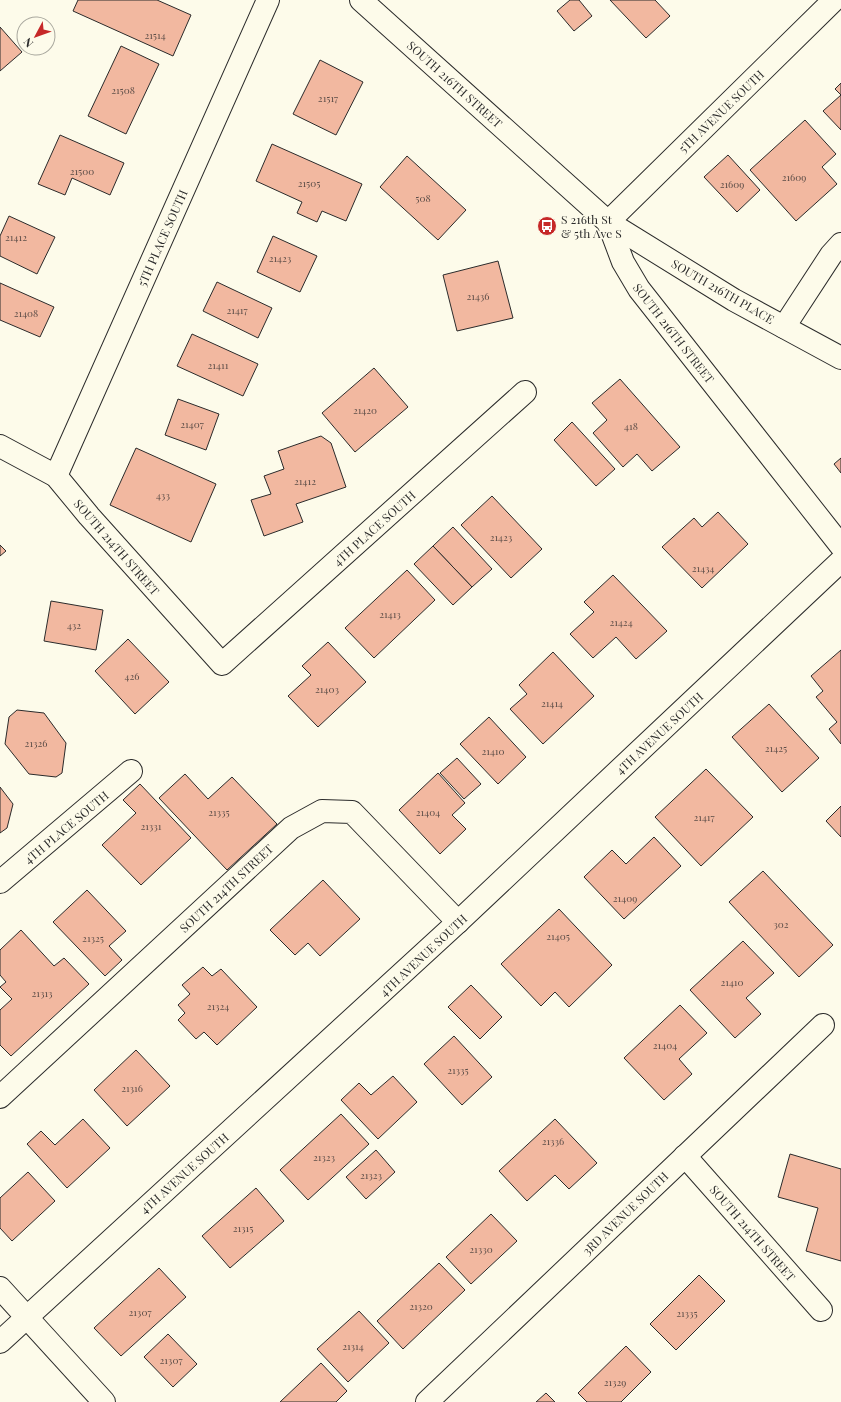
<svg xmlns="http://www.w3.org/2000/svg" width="841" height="1402" viewBox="0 0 841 1402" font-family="'Playfair Display',serif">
<rect width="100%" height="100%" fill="#fdfbea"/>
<g fill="#f2b8a0" stroke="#2b2b2b">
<path d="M 78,0 L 157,0 L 191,15 L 173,56 L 73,11 Z"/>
<path d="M 570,0 L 579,0 L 592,16 L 574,31 L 557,11 Z"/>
<path d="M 610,0 L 655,0 L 670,16 L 646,38 Z"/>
<path d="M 0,27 L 22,52 L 0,71 Z"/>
<path d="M 121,46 L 159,64 L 126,134 L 88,116 Z"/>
<path d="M 320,60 L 363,82 L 336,135 L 293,114 Z"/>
<path d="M 841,83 L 841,130 L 823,111 L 841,95 L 835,89 Z"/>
<path d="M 805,120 L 836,154 L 822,167 L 837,184 L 796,221 L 750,170 Z"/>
<path d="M 60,135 L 124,163 L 110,195 L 72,178 L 65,195 L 38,184 Z"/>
<path d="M 272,144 L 362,184 L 346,221 L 322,211 L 317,222 L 297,213 L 302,202 L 256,181 Z"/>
<path d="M 728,155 L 760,190 L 737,212 L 704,177 Z"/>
<path d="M 407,156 L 466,210 L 438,240 L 380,187 Z"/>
<path d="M 9,216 L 55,237 L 37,274 L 0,256 L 0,236 Z"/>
<path d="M 273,236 L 317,256 L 300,292 L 257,272 Z"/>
<path d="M 498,261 L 513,318 L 457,331 L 443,275 Z"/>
<path d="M 217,282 L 272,308 L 258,338 L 203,311 Z"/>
<path d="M 0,283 L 54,307 L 40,337 L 0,320 Z"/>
<path d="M 192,334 L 258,364 L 243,396 L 177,366 Z"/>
<path d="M 374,368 L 408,407 L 355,452 L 322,413 Z"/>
<path d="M 620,379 L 680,447 L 652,471 L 637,454 L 623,467 L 593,433 L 607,420 L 592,403 Z"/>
<path d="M 178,399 L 219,414 L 206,450 L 165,435 Z"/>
<path d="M 572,422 L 615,469 L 596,486 L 554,440 Z"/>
<path d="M 321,436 L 331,443 L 346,487 L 296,504 L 303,522 L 264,536 L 251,500 L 271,494 L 264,476 L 284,469 L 278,451 Z"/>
<path d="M 136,448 L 216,484 L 191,542 L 110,505 Z"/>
<path d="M 841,458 L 841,473 L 834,464 Z"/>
<path d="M 492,496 L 542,549 L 511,578 L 461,525 Z"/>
<path d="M 718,512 L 748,544 L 702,588 L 662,547 L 694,518 L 702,527 Z"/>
<path d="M 453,527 L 492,569 L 472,587 L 433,546 Z"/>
<path d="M 0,545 L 6,551 L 0,556 Z"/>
<path d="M 433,546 L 472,587 L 453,605 L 414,564 Z"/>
<path d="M 407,570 L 435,600 L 374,658 L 345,628 Z"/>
<path d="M 613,575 L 667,631 L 636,659 L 616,637 L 593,658 L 570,634 L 594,612 L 584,602 Z"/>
<path d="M 51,601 L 103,610 L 96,650 L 44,641 Z"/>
<path d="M 128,639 L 169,682 L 135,714 L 95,671 Z"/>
<path d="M 328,642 L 366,682 L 318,727 L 288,696 L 311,675 L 302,666 Z"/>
<path d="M 841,650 L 841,744 L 829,729 L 837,722 L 816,697 L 823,691 L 811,676 Z"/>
<path d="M 553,652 L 594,696 L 543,744 L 510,709 L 527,694 L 519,685 Z"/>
<path d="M 769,704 L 819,758 L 782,792 L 732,737 Z"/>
<path d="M 17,710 L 44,713 L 66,743 L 62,773 L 56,777 L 29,774 L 5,744 L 9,717 Z"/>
<path d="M 489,717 L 526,757 L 498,784 L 460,744 Z"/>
<path d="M 457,758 L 481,784 L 464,799 L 440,773 Z"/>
<path d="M 706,769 L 753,817 L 701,866 L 655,817 Z"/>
<path d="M 438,773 L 465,803 L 452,815 L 466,829 L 440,854 L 399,810 Z"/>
<path d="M 185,774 L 208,799 L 232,777 L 277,824 L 227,870 L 159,798 Z"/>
<path d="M 140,784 L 191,838 L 141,885 L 102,845 L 136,813 L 123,800 Z"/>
<path d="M 0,787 L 13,804 L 7,828 L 0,833 Z"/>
<path d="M 841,806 L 841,837 L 826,821 Z"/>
<path d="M 654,837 L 681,866 L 624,919 L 584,877 L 612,850 L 626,864 Z"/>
<path d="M 763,871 L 833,945 L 799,977 L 729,902 Z"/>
<path d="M 323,880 L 360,919 L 320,956 L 308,943 L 295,955 L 270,930 Z"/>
<path d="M 87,890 L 126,931 L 109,946 L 122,960 L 105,976 L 53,922 Z"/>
<path d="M 559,909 L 612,965 L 569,1007 L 555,992 L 541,1006 L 501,964 Z"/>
<path d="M 21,930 L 54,966 L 64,958 L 89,984 L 11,1056 L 0,1045 L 0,1010 L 12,999 L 0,987 L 6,982 L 0,975 L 0,950 Z"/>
<path d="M 743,941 L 774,973 L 746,998 L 761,1014 L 735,1038 L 690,990 Z"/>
<path d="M 203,967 L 212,976 L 221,969 L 257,1007 L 217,1045 L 204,1032 L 196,1039 L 178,1020 L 185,1013 L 178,1005 L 190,994 L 182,985 Z"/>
<path d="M 471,985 L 502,1017 L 480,1039 L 448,1007 Z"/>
<path d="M 680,1005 L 707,1033 L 679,1059 L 692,1074 L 664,1100 L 624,1058 Z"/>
<path d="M 454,1036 L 492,1077 L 462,1105 L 424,1064 Z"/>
<path d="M 136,1050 L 170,1086 L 127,1126 L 94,1090 Z"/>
<path d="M 393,1076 L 417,1102 L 378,1139 L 341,1100 L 359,1083 L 371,1095 Z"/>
<path d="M 341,1114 L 369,1144 L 308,1200 L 280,1170 Z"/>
<path d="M 83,1119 L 110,1148 L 67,1188 L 27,1144 L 41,1131 L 55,1145 Z"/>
<path d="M 555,1119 L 597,1163 L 569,1189 L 555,1175 L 527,1201 L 499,1171 Z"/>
<path d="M 376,1150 L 395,1172 L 366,1199 L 346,1177 Z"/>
<path d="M 790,1154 L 841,1169 L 841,1261 L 806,1251 L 818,1208 L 778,1197 Z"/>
<path d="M 28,1172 L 55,1201 L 12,1241 L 0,1228 L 0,1198 Z"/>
<path d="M 256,1188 L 284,1221 L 230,1268 L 202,1236 Z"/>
<path d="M 491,1214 L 517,1241 L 471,1284 L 446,1257 Z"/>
<path d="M 439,1263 L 465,1290 L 403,1349 L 377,1321 Z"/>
<path d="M 159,1268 L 186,1297 L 121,1356 L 94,1328 Z"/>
<path d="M 699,1275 L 725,1301 L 676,1350 L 650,1324 Z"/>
<path d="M 359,1311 L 389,1343 L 348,1382 L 317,1349 Z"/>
<path d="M 168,1334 L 197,1364 L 173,1387 L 144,1357 Z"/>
<path d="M 626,1346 L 651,1372 L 621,1402 L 587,1402 L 578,1393 Z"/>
<path d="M 321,1363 L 347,1391 L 336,1402 L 280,1402 Z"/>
<path d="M 546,1393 L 555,1402 L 536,1402 Z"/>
</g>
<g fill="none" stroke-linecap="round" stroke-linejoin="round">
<g stroke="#2b2b2b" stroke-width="24">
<g id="minor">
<path d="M 834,0 L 608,222 L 623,262 L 639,289 L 841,546"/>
<path d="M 784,327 L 831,255 L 841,244"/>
<path d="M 0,446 L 56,476 L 89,516 L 222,664 L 525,392"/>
<path d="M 56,476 L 268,0"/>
<path d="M 0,882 L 131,771"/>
<path d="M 0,1097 L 291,828 L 322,811 L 352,812 L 458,922"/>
<path d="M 685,1156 L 821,1310"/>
<path d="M 0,1288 L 104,1402"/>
<path d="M 0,1342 L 458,922 L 841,561"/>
<path d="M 427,1402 L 823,1025"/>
</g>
</g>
<g stroke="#2b2b2b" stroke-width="24">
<path id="primary" d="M 361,0 L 608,222 L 734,300 L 841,358"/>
</g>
<use href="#minor" stroke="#fdfbea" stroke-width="22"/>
<use href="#primary" stroke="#fdfbea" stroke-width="22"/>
</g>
<defs>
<g id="bus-disc" transform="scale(1)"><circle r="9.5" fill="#c62828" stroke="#fdfbea"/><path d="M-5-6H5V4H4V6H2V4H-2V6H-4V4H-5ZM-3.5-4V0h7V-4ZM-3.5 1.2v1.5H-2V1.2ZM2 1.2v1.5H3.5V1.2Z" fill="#fff"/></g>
</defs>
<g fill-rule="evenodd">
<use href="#bus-disc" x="547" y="226"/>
</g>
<g text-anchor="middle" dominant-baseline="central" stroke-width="3" stroke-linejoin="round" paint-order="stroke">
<g font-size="10" fill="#5d4e48">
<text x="155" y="35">21514</text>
<text x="123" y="90">21508</text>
<text x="328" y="98">21517</text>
<text x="82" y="171">21500</text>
<text x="794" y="177">21609</text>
<text x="309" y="183">21505</text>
<text x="732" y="184">21609</text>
<text x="423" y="198">508</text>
<text x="16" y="237">21412</text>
<text x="280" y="258">21423</text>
<text x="478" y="296">21436</text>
<text x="237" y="310">21417</text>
<text x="26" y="313">21408</text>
<text x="218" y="365">21411</text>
<text x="365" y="410">21420</text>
<text x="192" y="424">21407</text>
<text x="631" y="426">418</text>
<text x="305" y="481">21412</text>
<text x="163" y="495">433</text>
<text x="501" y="537">21423</text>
<text x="703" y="568">21434</text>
<text x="390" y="614">21413</text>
<text x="621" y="622">21424</text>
<text x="74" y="625">432</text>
<text x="132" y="676">426</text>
<text x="327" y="689">21403</text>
<text x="552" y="703">21414</text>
<text x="36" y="743">21326</text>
<text x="776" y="748">21425</text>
<text x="493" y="751">21410</text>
<text x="219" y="812">21335</text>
<text x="428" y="812">21404</text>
<text x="704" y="817">21417</text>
<text x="151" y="826">21331</text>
<text x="625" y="898">21409</text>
<text x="781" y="924">302</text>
<text x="558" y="936">21405</text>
<text x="93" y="938">21325</text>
<text x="732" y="982">21410</text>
<text x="42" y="993">21313</text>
<text x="218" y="1006">21324</text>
<text x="665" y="1045">21404</text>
<text x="458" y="1070">21335</text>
<text x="132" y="1088">21316</text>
<text x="553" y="1141">21336</text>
<text x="324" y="1157">21323</text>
<text x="371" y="1175">21323</text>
<text x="243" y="1228">21315</text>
<text x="481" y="1249">21330</text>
<text x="421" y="1306">21320</text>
<text x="140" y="1312">21307</text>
<text x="687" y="1313">21335</text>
<text x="353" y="1346">21314</text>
<text x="171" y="1360">21307</text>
<text x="615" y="1382">21329</text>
</g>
<g font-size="12" fill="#2b2b2b" stroke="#fdfbea">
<text transform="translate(455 84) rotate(42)">SOUTH 216TH STREET</text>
<text transform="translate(721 111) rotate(-44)">5TH AVENUE SOUTH</text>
<text transform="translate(162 238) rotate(-66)">5TH PLACE SOUTH</text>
<text transform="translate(723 291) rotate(30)">SOUTH 216TH PLACE</text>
<text transform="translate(674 333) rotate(52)">SOUTH 216TH STREET</text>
<text transform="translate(374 528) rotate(-42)">4TH PLACE SOUTH</text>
<text transform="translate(117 547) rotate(49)">SOUTH 214TH STREET</text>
<text transform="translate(659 733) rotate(-43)">4TH AVENUE SOUTH</text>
<text transform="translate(66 827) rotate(-40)">4TH PLACE SOUTH</text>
<text transform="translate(226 888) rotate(-43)">SOUTH 214TH STREET</text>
<text transform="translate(423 955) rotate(-43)">4TH AVENUE SOUTH</text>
<text transform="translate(184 1173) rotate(-42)">4TH AVENUE SOUTH</text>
<text transform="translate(625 1213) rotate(-44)">3RD AVENUE SOUTH</text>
<text transform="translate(753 1233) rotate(49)">SOUTH 214TH STREET</text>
</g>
<g font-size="12" fill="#2b2b2b" stroke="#fdfbea" text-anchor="start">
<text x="561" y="219">S 216th St<tspan x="561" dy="14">&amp; 5th Ave S</tspan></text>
</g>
</g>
<g transform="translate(36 36) rotate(229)"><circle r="19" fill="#fdfbea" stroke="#a9a89e"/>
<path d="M0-3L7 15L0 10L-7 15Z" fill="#c62828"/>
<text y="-6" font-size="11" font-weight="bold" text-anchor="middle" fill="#2b2b2b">N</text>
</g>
</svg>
